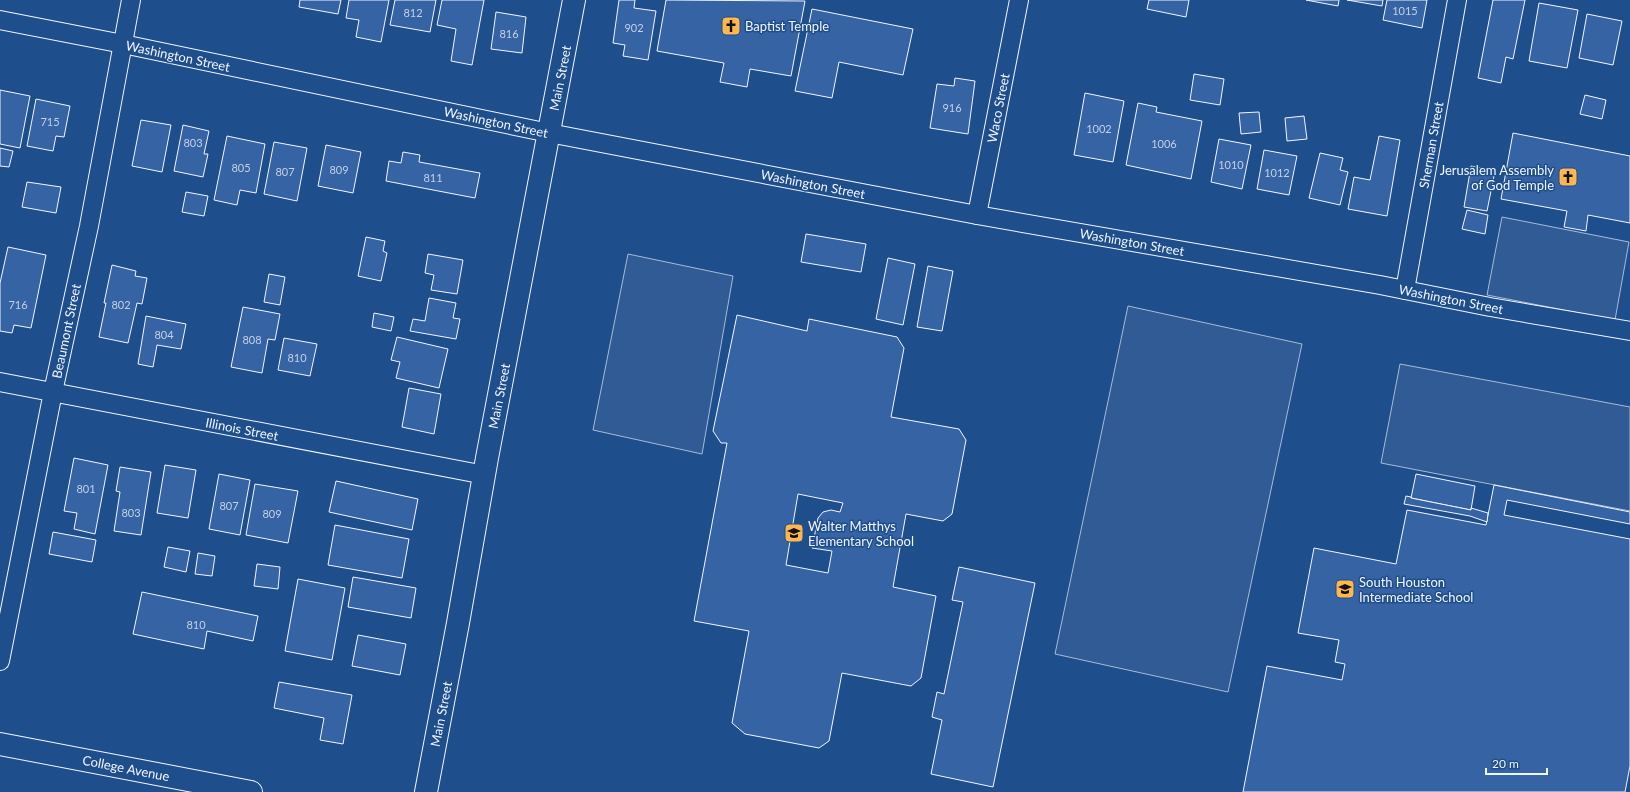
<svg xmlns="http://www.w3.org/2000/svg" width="1630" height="792" viewBox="0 0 1630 792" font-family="Lato,sans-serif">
<rect width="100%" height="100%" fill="#1f4e8c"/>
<g fill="#305b95" stroke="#a8bbd7">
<path d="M 1502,217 L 1629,242 L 1615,320 L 1487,295 Z"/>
<path d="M 628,254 L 733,276 L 702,454 L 593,430 Z"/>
<path d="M 1128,306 L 1302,344 L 1228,692 L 1055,654 Z"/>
<path d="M 1400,364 L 1630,407 L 1630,511 L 1381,463 Z"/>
</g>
<g fill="#3563a3" stroke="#f2f6ff" fill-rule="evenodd">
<path d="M 300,0 L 341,0 L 338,14 L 299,7 Z"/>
<path d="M 349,0 L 389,0 L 381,42 L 356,37 L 359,20 L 346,18 Z"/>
<path d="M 395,0 L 436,0 L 430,32 L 390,25 Z"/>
<path d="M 442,0 L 484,0 L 472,65 L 451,61 L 456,29 L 437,25 Z"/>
<path d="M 619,0 L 635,0 L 634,8 L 656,11 L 648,60 L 623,56 L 625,45 L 613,43 Z"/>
<path d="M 666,0 L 805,1 L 791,76 L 750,69 L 747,87 L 720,82 L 724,63 L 657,51 Z"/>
<path d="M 1149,0 L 1189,0 L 1186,17 L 1147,9 Z"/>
<path d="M 1306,0 L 1339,0 L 1338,6 Z"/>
<path d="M 1347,0 L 1383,0 L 1382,6 Z"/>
<path d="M 1387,0 L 1427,0 L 1422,28 L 1383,20 Z"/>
<path d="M 1493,0 L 1525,0 L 1513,59 L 1506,57 L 1501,83 L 1478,78 Z"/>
<path d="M 1539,3 L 1578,10 L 1567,68 L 1529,61 Z"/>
<path d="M 812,9 L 913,29 L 903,75 L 839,62 L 832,98 L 795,91 Z"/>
<path d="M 496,12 L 526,17 L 522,53 L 491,49 Z"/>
<path d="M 1587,14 L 1622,21 L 1613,65 L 1579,58 Z"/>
<path d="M 1194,74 L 1224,79 L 1220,105 L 1190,100 Z"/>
<path d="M 955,78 L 975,81 L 968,134 L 930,128 L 937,84 L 954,86 Z"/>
<path d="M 0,90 L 30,96 L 20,148 L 0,144 Z"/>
<path d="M 1085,93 L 1124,101 L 1113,162 L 1074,155 Z"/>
<path d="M 1585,95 L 1606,100 L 1602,119 L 1580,114 Z"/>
<path d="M 36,99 L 70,106 L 64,137 L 56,136 L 53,151 L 27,146 Z"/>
<path d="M 1138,103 L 1157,107 L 1156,112 L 1202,121 L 1191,179 L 1126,165 Z"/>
<path d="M 1259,112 L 1261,132 L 1241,134 L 1239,113 Z"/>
<path d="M 1304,116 L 1307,139 L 1287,141 L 1285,118 Z"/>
<path d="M 141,120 L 171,125 L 162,172 L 132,166 Z"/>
<path d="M 183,125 L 209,131 L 204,154 L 208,154 L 203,177 L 174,171 Z"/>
<path d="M 1513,133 L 1630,156 L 1630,223 L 1588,215 L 1586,231 L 1564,227 L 1567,211 L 1501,199 Z"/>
<path d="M 227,136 L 265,144 L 256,193 L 240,190 L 237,205 L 214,200 Z"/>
<path d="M 1379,136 L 1400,140 L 1387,216 L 1348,209 L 1354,177 L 1370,180 Z"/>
<path d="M 1219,139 L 1251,145 L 1242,189 L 1211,182 Z"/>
<path d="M 274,142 L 307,148 L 297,201 L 264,194 Z"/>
<path d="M 326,145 L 361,152 L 353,193 L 318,186 Z"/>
<path d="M 0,148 L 13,151 L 9,167 L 0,166 Z"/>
<path d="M 1264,150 L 1297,156 L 1289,195 L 1257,189 Z"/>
<path d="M 403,152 L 420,155 L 419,162 L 480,173 L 475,198 L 386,181 L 389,161 L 401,163 Z"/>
<path d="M 1320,153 L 1343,158 L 1340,170 L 1348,172 L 1340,205 L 1309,198 Z"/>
<path d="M 1471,166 L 1495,171 L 1487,211 L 1464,207 Z"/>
<path d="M 27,182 L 61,187 L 56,213 L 22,207 Z"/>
<path d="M 186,192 L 208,196 L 204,216 L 182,212 Z"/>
<path d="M 1467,210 L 1488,215 L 1485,234 L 1462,229 Z"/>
<path d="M 806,234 L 866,244 L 861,272 L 801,262 Z"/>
<path d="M 366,237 L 385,241 L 383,251 L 387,253 L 381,281 L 358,276 Z"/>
<path d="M 8,247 L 46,255 L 31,328 L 14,325 L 12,333 L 0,331 L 0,283 Z"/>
<path d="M 428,254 L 463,260 L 457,294 L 431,290 L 434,275 L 425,273 Z"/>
<path d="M 888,258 L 915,264 L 903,325 L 876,319 Z"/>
<path d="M 112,265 L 136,271 L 135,276 L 147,278 L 142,304 L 137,303 L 128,343 L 99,337 L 106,303 L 104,303 Z"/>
<path d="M 928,266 L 953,271 L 942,331 L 917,327 Z"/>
<path d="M 269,274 L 285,277 L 280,305 L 264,302 Z"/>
<path d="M 429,298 L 456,303 L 453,318 L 460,319 L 456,339 L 410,331 L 413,319 L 425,321 Z"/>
<path d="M 243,307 L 280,314 L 275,340 L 268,339 L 262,373 L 231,367 Z"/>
<path d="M 374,313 L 394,317 L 391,331 L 372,327 Z"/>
<path d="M 737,315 L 807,331 L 809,319 L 897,337 L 904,348 L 891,417 L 959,429 L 966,440 L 952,514 L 943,521 L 906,514 L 893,587 L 936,596 L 921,678 L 911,686 L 842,673 L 829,741 L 819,748 L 745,734 L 732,723 L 749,631 L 694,621 L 727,443 L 721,443 L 713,431 ZM 798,494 L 843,503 L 840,512 L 831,510 L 823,512 L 818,518 L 812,548 L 832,551 L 828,573 L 786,565 Z"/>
<path d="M 146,316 L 186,324 L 181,349 L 157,345 L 153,367 L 138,364 Z"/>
<path d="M 397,337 L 448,349 L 439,388 L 396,378 L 400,362 L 391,360 Z"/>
<path d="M 284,338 L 317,344 L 310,376 L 278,370 Z"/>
<path d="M 409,388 L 441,394 L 434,434 L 402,427 Z"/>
<path d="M 74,458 L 108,465 L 95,534 L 74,529 L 77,513 L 64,511 Z"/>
<path d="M 165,465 L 196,470 L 188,518 L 157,513 Z"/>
<path d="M 120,467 L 151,472 L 141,535 L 114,531 L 120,492 L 116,491 Z"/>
<path d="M 219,474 L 250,480 L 240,535 L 209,529 Z"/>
<path d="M 1416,474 L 1475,486 L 1471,510 L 1411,498 Z"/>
<path d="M 336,481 L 418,499 L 412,530 L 329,512 Z"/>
<path d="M 255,484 L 298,491 L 288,543 L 246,535 Z"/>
<path d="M 1494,485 L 1630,512 L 1630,524 L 1507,500 L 1504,515 L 1630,539 L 1630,766 L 1625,792 L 1243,792 L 1267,666 L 1342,680 L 1345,664 L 1335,662 L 1339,640 L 1298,633 L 1314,548 L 1396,564 L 1407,510 L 1486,525 Z"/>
<path d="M 1406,496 L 1411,497 L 1411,498 L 1471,510 L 1471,508 L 1488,513 L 1487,522 L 1470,516 L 1404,504 Z"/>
<path d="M 335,525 L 409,539 L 402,578 L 328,565 Z"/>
<path d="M 53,532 L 96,540 L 92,562 L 49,554 Z"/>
<path d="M 168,547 L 190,551 L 186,572 L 164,567 Z"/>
<path d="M 198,553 L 215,556 L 212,576 L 195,574 Z"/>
<path d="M 257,564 L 280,567 L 278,589 L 254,586 Z"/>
<path d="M 959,567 L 1035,583 L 993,787 L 931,774 L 942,720 L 932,717 L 937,692 L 944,694 L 963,602 L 952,600 Z"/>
<path d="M 353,577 L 416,588 L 411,618 L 348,607 Z"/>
<path d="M 298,579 L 345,588 L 332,660 L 285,651 Z"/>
<path d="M 142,592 L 258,616 L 253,641 L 207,631 L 204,649 L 133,634 Z"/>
<path d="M 358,635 L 406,644 L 400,675 L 352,666 Z"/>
<path d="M 279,682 L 352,695 L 343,744 L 320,740 L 324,718 L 274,708 Z"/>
</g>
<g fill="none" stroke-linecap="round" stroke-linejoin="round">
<g stroke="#f2f6ff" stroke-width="20">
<g id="street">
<path d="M 0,20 L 123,44 L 549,133 L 977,215 L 1380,285 L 1490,307 L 1630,331"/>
<path d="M 977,215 L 1019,0"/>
<path d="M 1405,290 L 1457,0"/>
<path d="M 0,382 L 485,475"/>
<path d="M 0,661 L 53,392 L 89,226 L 131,0"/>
</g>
</g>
<g stroke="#f2f6ff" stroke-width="24">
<path id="secondary" d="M 426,792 L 458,623 L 487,458 L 574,0"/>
</g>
<g stroke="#f2f6ff" stroke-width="24">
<path id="primary" d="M 0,744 L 251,792"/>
</g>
<use href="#street" stroke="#1f4e8c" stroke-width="18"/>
<use href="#secondary" stroke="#1f4e8c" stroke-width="22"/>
<use href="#primary" stroke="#1f4e8c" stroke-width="22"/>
</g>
<defs>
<g id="church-square" transform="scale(1)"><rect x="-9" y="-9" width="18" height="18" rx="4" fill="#ffb74d" stroke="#1f4e8c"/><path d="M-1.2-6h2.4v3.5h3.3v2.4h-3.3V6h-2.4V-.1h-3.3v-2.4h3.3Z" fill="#111"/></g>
<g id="school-square" transform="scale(1)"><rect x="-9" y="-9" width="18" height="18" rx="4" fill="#ffb74d" stroke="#1f4e8c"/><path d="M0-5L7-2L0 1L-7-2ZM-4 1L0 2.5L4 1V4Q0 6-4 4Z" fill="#111"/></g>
</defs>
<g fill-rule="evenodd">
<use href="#church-square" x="731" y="26"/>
<use href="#church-square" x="1568" y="177"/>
<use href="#school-square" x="794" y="533"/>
<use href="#school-square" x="1345" y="589"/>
</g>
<g text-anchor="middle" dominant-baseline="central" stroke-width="3" stroke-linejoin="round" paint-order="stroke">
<g font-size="11" fill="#c3d1e8">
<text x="1405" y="10">1015</text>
<text x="413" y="12">812</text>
<text x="634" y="27">902</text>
<text x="509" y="33">816</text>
<text x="952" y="107">916</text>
<text x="50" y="121">715</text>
<text x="1099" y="128">1002</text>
<text x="193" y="142">803</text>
<text x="1164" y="143">1006</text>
<text x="1231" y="164">1010</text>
<text x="241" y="167">805</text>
<text x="339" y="169">809</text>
<text x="285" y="171">807</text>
<text x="1277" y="172">1012</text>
<text x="433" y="177">811</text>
<text x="18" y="304">716</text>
<text x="121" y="304">802</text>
<text x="164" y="334">804</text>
<text x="252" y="339">808</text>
<text x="297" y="357">810</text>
<text x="86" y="488">801</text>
<text x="229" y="505">807</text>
<text x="131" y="512">803</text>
<text x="272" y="513">809</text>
<text x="196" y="624">810</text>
</g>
<g font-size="13" fill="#f2f6ff" stroke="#1f4e8c" text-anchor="start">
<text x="745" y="26">Baptist Temple</text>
<text x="1554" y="170" text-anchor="end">Jerusalem Assembly<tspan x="1554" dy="15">of God Temple</tspan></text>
<text x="808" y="526">Walter Matthys<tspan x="808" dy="15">Elementary School</tspan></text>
<text x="1359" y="582">South Houston<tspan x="1359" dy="15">Intermediate School</tspan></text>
</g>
<g font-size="13" fill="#f2f6ff" stroke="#1f4e8c">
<text transform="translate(178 56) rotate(12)">Washington Street</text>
<text transform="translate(560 78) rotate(-79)">Main Street</text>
<text transform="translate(998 108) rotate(-79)">Waco Street</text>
<text transform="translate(496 122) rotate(12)">Washington Street</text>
<text transform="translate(1431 145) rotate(-80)">Sherman Street</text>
<text transform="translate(813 184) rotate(11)">Washington Street</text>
<text transform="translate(1132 242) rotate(10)">Washington Street</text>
<text transform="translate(1451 299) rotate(11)">Washington Street</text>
<text transform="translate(66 331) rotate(-78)">Beaumont Street</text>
<text transform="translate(499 396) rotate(-79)">Main Street</text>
<text transform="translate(242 429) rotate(11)">Illinois Street</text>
<text transform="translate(441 714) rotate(-79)">Main Street</text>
<text transform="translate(126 768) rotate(11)">College Avenue</text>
</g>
</g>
<path d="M1486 768v6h61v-6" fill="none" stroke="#f2f6ff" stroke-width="2"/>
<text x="1492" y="768" font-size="12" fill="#f2f6ff" stroke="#1f4e8c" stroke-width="3" paint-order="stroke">20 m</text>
</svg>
